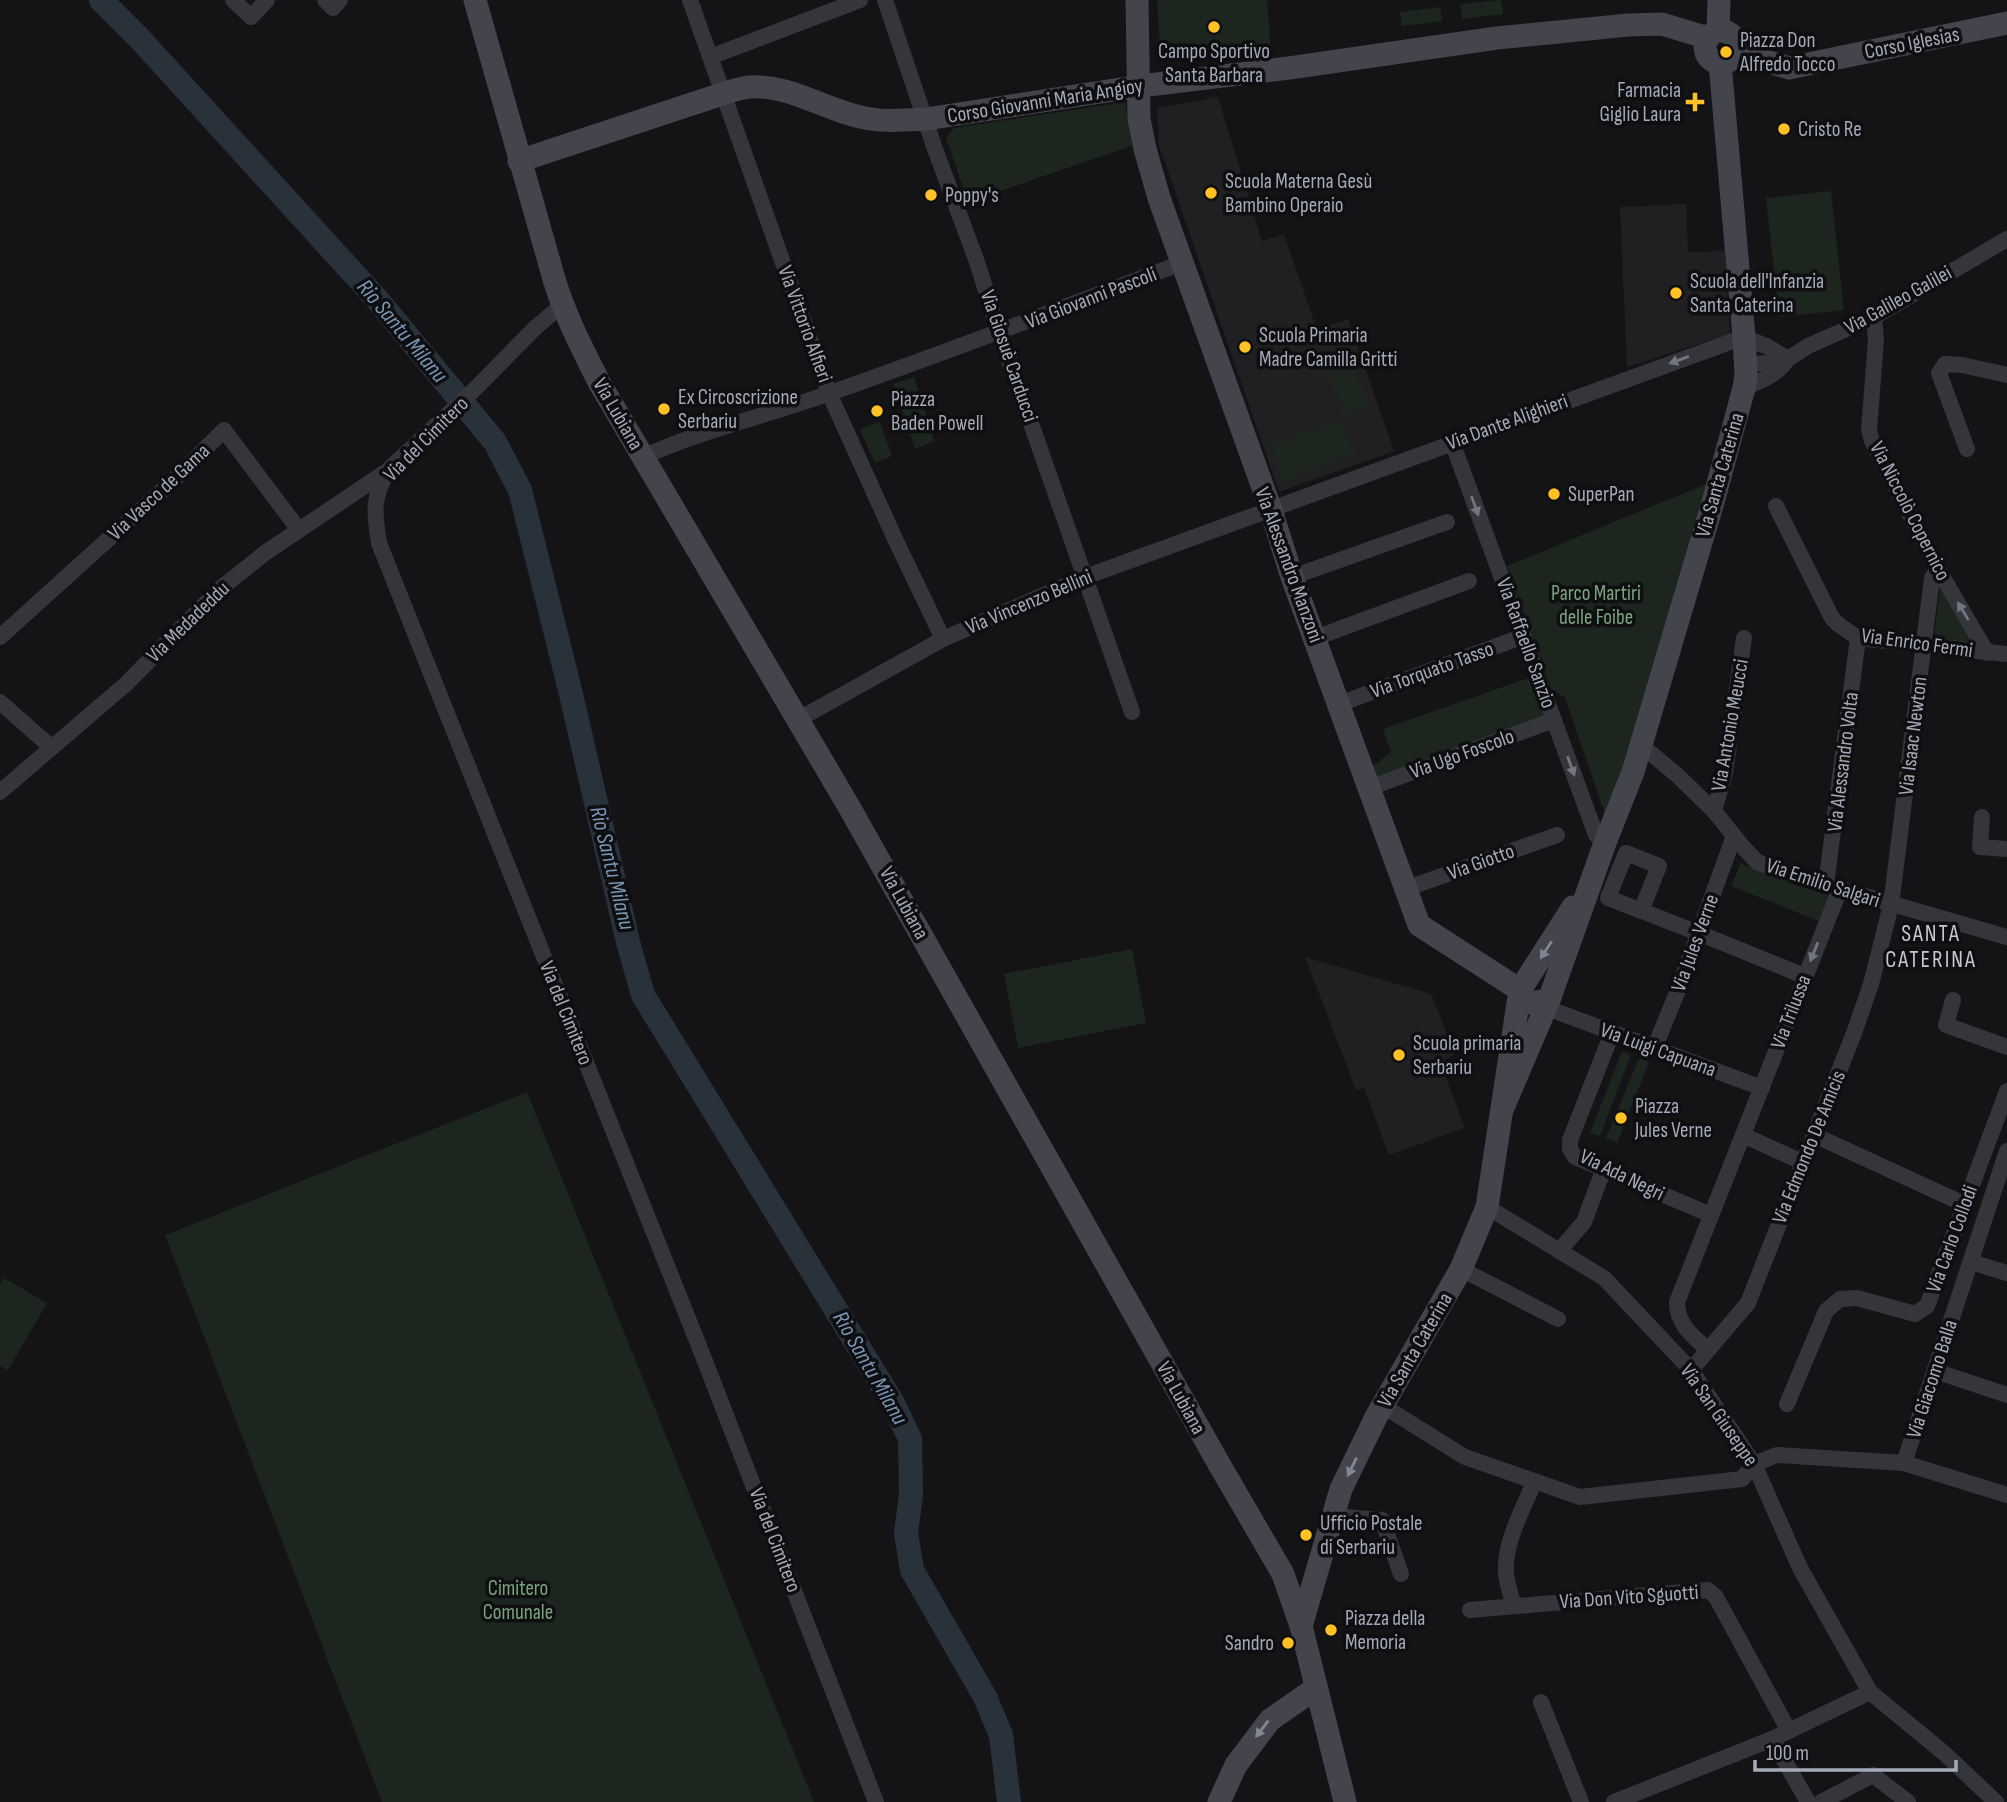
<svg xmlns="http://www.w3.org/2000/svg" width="2007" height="1802" viewBox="0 0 2007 1802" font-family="'Sofia Sans Condensed',sans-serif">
<rect width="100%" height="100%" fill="#141416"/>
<g fill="#202023">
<path d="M 1218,97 L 1262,241 L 1284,234 L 1317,330 L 1348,319 L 1394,451 L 1279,492 L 1159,145 L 1157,108 Z"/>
<path d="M 1686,204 L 1688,252 L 1725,251 L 1730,334 L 1627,367 L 1620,207 Z"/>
<path d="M 1305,957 L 1431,994 L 1455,1054 L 1440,1062 L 1465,1128 L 1389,1155 L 1364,1088 L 1356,1090 Z"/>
</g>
<g fill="#1c251e">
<path d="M 1157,0 L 1267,0 L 1271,53 L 1161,61 Z"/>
<path d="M 1501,0 L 1503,14 L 1462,19 L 1460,4 Z"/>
<path d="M 1440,7 L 1442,21 L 1402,26 L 1400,12 Z"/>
<path d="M 1125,102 L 1132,146 L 968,202 L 946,138 L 954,128 Z"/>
<path d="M 1831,191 L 1844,310 L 1779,317 L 1766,198 Z"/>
<path d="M 1353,364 L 1369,408 L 1344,417 L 1329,373 Z"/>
<path d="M 914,377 L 934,441 L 915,449 L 893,384 Z"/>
<path d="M 1341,419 L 1355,455 L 1283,481 L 1270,445 Z"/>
<path d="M 880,422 L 892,456 L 875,463 L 860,429 Z"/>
<path d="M 1706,484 L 1607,820 L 1565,698 L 1552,689 L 1507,566 Z"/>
<path d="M 1940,588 L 1973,643 L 1934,639 Z"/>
<path d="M 1531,677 L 1545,716 L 1376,777 L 1372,767 L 1391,752 L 1383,729 Z"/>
<path d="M 1741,863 L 1779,880 L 1832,896 L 1821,922 L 1731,886 Z"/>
<path d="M 1132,949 L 1146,1023 L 1018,1048 L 1004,974 Z"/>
<path d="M 1622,1051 L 1631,1055 L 1600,1136 L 1590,1133 Z"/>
<path d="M 1639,1058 L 1649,1062 L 1617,1143 L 1606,1138 Z"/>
<path d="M 527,1092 L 814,1802 L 382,1802 L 165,1235 Z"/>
<path d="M 4,1278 L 47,1303 L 8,1370 L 0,1366 L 0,1285 Z"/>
</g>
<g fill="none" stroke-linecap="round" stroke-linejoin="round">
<path stroke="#29323b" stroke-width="24" d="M 101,0 L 140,39 L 375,297 L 495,442 L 520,490 L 571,694 L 628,942 L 643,995 L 893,1403 L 910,1439 L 911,1495 L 906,1533 L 912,1570 L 985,1697 L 1001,1735 L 1009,1802"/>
<g stroke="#35363c" stroke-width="16">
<path d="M 233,0 L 251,17 L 267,0"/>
<path d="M 325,0 L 333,8 L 340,0"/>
<path d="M 690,0 L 829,393 L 896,541 L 943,639"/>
<path d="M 885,0 L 935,149 L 977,262 L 999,332 L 1132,712"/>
<path d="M 710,57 L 860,0"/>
<path d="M 562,305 L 535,328 L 476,388 L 389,469 C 372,497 374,512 379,543 L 701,1351 L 876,1802"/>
<path d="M 1874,317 L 1876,340 L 1869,430 L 1872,441 L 1938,569 L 1987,653"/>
<path d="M 1745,364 L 1773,363 L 1788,359 L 1808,346 L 1874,317 L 2007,239"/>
<path d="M 1744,388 C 1761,381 1777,375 1788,359"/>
<path d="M 1452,442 L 1596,835 L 1606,840"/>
<path d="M 1967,449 L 1939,373 L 1945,364 L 1962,365 L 2007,375"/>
<path d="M 643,457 C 697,432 757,418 813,399 C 937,356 1059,309 1182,263"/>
<path d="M 1776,506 L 1832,618 L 1839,625 L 1858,638 L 2007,654"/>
<path d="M 1292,577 L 1447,522"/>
<path d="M 0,637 L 176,478 L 224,430 L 299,530"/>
<path d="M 1315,638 L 1469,581"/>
<path d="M 0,702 L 51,747"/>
<path d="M 1339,704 L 1524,636"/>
<path d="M 799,719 L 943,639 L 1085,577 L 1744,337 L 1768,347 L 1788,359"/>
<path d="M 1641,745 L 1677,775 L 1714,811 L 1743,847 L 1757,862 L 1782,872 L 2007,937"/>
<path d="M 1369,788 L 1554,720"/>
<path d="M 0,792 L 126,684 L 221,588 L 265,553 L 384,473"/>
<path d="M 1714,811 L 1725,773 L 1744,638"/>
<path d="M 1982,817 L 1980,847 L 2007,849"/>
<path d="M 1826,885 L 1858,638"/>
<path d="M 1405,889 L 1557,835"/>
<path d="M 1641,911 L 1659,866 L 1626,853 L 1608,898 C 1674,923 1739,949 1804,976"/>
<path d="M 1953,1000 L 1946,1025 L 2007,1047"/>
<path d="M 1555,1011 L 1762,1088"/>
<path d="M 1612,1033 L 1570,1140 L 1570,1149 L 1575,1157 L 1711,1215"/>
<path d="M 1654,1049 L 1678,990 L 1734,836"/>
<path d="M 1743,1135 L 1802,1162"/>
<path d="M 1814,1135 L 1964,1204"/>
<path d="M 1487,1207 L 1604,1278 L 1691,1370 L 1754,1464 L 1800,1568 L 1870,1692 L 1944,1753 L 1996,1802"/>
<path d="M 1559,1251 L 1584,1222 L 1603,1171"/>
<path d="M 1971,1262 L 2007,1273"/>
<path d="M 1461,1269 L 1558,1319"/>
<path d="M 1708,1350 C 1693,1336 1677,1325 1677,1302 L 1840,889"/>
<path d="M 1691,1370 L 1748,1303 L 1854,1033 L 1871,984 L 1891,905 L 1932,578 L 1938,569"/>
<path d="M 1935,1371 L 2007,1395"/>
<path d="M 1787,1404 L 1826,1311 L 1840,1299 L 1857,1298 L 1915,1314 L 1927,1306 L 2007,1091"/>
<path d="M 1383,1406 L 1465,1457 L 1580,1497 L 1742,1479 L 1754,1464 L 1777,1455 L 1904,1463 L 2007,1495"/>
<path d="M 1904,1463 L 2007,1151"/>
<path d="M 1333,1516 L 1382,1520 L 1401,1574"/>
<path d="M 1514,1606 C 1511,1595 1507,1585 1506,1573 C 1504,1542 1523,1510 1534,1482"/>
<path d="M 1470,1610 L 1708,1590 L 1716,1597 L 1789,1731"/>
<path d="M 1541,1702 L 1581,1802"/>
<path d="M 1772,1739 L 1808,1802"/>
<path d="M 1614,1802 L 1772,1739 L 1870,1692"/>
<path d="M 1821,1802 L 1873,1775 L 1908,1802"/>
</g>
<g stroke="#43444c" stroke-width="23">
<path d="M 475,0 L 554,279 C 565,316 583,350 600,384 L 848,805 L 1219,1464 L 1283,1574 L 1301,1626 L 1345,1802"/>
<path d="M 1137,0 L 1139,119 L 1145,149 L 1159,198 L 1271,510 L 1292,577 L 1419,925 L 1520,990 L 1529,1003 L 1549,1000"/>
<circle cx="1721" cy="47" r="16"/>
<path d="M 1718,31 L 1719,0"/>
<path d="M 1737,52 L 1789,68 L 2007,23"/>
<path d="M 519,161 L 722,94 C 731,91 740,88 749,87 C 793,84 828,113 871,119 C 889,122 907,120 926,119 L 1140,86 L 1289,68 L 1497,38 L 1628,25 L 1662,24 L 1708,38"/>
<path d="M 1502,1110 L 1549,1000 L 1606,840 L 1633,772 L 1713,502 L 1744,388 L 1746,375 L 1744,337 L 1720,63"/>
<path d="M 1301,1626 L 1341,1489 L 1376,1417 L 1461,1269 L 1487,1207 L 1520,990 L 1573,907"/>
<path d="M 1219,1802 L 1236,1765 L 1270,1720 L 1316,1688"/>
</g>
</g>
<defs><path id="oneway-solid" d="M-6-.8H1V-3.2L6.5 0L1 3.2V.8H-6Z" transform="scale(1.75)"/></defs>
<g fill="#737680">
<use href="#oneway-solid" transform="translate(1679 360) rotate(160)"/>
<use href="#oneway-solid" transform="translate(1475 506) rotate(70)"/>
<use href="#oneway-solid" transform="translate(1963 611) rotate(-121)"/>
<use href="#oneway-solid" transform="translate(1571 766) rotate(70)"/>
<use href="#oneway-solid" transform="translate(1814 952) rotate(112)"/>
</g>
<g fill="#838692">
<use href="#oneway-solid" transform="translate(1546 950) rotate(123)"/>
<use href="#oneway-solid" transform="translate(1352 1467) rotate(116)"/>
<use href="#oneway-solid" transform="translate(1262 1729) rotate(127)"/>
</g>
<g fill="#ffc124" stroke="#0f0f11" stroke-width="2.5">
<circle cx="1214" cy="27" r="7"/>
<circle cx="1726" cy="52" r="7"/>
<path d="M1691.5 91.5h7v7h7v7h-7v7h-7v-7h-7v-7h7z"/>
<circle cx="1784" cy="129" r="7"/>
<circle cx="1211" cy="193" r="7"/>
<circle cx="931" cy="195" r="7"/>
<circle cx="1676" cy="293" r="7"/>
<circle cx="1245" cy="347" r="7"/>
<circle cx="664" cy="409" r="7"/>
<circle cx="877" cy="411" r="7"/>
<circle cx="1554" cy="494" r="7"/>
<circle cx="1399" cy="1055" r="7"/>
<circle cx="1621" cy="1118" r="7"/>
<circle cx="1306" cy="1535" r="7"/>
<circle cx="1331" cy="1630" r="7"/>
<circle cx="1288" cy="1643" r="7"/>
</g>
<g text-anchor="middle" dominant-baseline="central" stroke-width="7" stroke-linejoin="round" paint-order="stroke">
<g font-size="21" fill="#a5aab8" stroke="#0f0f11" text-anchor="start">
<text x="1740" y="40">Piazza Don<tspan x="1740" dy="24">Alfredo Tocco</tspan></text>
<text x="1214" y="51" text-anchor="middle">Campo Sportivo<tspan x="1214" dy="24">Santa Barbara</tspan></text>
<text x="1681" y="90" text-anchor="end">Farmacia<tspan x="1681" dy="24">Giglio Laura</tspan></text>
<text x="1798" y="129">Cristo Re</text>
<text x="1225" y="181">Scuola Materna Gesù<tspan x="1225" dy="24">Bambino Operaio</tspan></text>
<text x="945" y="195">Poppy's</text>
<text x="1690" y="281">Scuola dell'Infanzia<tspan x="1690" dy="24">Santa Caterina</tspan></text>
<text x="1259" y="335">Scuola Primaria<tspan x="1259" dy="24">Madre Camilla Gritti</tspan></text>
<text x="678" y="397">Ex Circoscrizione<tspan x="678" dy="24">Serbariu</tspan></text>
<text x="891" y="399">Piazza<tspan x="891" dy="24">Baden Powell</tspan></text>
<text x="1568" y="494">SuperPan</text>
<text x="1413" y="1043">Scuola primaria<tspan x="1413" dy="24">Serbariu</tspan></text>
<text x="1635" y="1106">Piazza<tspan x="1635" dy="24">Jules Verne</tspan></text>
<text x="1320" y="1523">Ufficio Postale<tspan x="1320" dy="24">di Serbariu</tspan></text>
<text x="1345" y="1618">Piazza della<tspan x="1345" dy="24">Memoria</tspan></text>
<text x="1274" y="1643" text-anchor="end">Sandro</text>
</g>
<g font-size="21" fill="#a5aab8" stroke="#0f0f11">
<text transform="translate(1912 43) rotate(-11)">Corso Iglesias</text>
<text transform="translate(1045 101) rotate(-9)">Corso Giovanni Maria Angioy</text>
<text transform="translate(1091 298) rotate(-21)">Via Giovanni Pascoli</text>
<text transform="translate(1898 300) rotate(-29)">Via Galileo Galilei</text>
<text transform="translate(805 324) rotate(70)">Via Vittorio Alfieri</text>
<text transform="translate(1009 356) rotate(71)">Via Giosuè Carducci</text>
<text transform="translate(618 414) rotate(60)">Via Lubiana</text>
<text transform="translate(1507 422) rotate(-20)">Via Dante Alighieri</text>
<text transform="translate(426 439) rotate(-45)">Via del Cimitero</text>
<text transform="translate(1720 475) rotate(-74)">Via Santa Caterina</text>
<text transform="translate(159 492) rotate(-43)">Via Vasco de Gama</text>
<text transform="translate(1910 511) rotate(63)">Via Niccolò Copernico</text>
<text transform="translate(1289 565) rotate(70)">Via Alessandro Manzoni</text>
<text transform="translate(1029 602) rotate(-23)">Via Vincenzo Bellini</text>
<text transform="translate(188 622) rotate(-44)">Via Medadeddu</text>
<text transform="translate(1526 643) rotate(70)">Via Raffaello Sanzio</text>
<text transform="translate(1917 643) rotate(8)">Via Enrico Fermi</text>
<text transform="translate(1432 670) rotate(-20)">Via Torquato Tasso</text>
<text transform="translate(1730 725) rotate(-80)">Via Antonio Meucci</text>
<text transform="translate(1913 736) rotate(-83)">Via Isaac Newton</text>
<text transform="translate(1462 754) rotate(-20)">Via Ugo Foscolo</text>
<text transform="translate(1843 762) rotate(-83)">Via Alessandro Volta</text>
<text transform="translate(1481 862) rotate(-20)">Via Giotto</text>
<text transform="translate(1823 883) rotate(18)">Via Emilio Salgari</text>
<text transform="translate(904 903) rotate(61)">Via Lubiana</text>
<text transform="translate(1695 943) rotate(-70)">Via Jules Verne</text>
<text transform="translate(1791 1012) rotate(-69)">Via Trilussa</text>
<text transform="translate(566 1013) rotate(68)">Via del Cimitero</text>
<text transform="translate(1658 1050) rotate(20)">Via Luigi Capuana</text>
<text transform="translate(1809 1147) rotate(-68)">Via Edmondo De Amicis</text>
<text transform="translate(1622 1175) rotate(26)">Via Ada Negri</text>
<text transform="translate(1952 1239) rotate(-70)">Via Carlo Collodi</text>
<text transform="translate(1415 1350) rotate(-60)">Via Santa Caterina</text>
<text transform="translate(1932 1379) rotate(-72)">Via Giacomo Balla</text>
<text transform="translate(1181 1398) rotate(61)">Via Lubiana</text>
<text transform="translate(1719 1415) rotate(55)">Via San Giuseppe</text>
<text transform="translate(775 1540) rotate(69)">Via del Cimitero</text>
<text transform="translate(1629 1597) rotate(-4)">Via Don Vito Sguotti</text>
</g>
<g font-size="21" fill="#7aa47f" stroke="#0f0f11">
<text x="1596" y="593">Parco Martiri<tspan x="1596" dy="24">delle Foibe</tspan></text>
<text x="518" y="1588">Cimitero<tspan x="518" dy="24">Comunale</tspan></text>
</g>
<g font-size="23" font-style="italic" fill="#7996b6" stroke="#0f0f11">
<text transform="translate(402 331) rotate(50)">Rio Santu Milanu</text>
<text transform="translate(612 868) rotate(76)">Rio Santu Milanu</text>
<text transform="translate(870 1368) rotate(60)">Rio Santu Milanu</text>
</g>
<g font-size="23" letter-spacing="2" fill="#c6c9d3" stroke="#0f0f11">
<text x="1931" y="934">SANTA<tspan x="1931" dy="26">CATERINA</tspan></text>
</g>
</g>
<path d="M1755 1760v10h201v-10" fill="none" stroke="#a5aab8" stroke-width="3.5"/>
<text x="1766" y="1760" font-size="21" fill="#a5aab8" stroke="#0f0f11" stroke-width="5" paint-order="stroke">100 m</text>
</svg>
